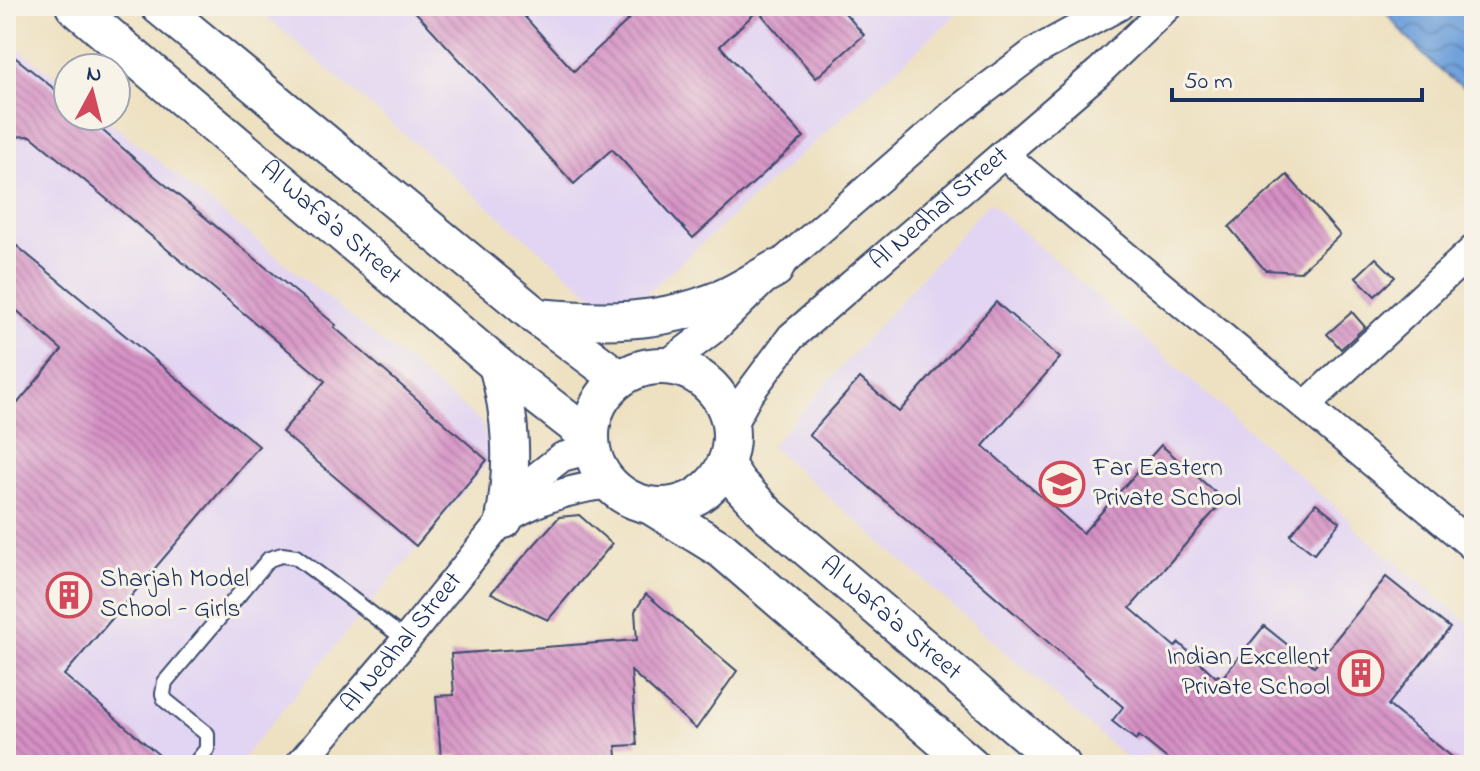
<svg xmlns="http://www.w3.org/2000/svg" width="1480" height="771" viewBox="0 0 1480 771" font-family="'Indie Flower',sans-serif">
<defs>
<pattern id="water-waves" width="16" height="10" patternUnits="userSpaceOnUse" patternTransform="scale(2)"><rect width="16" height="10" fill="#6fa1da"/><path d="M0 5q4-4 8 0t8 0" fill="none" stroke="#5a84b4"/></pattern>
<pattern id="building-back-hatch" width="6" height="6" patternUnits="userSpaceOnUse" patternTransform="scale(2)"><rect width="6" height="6" fill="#d590c4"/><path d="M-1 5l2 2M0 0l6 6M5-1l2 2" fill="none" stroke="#ac76a2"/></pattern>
</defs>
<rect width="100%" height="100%" fill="#f7f3e8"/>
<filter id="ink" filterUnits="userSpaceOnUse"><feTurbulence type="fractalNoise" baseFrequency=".0125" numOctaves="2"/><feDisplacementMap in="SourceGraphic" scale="16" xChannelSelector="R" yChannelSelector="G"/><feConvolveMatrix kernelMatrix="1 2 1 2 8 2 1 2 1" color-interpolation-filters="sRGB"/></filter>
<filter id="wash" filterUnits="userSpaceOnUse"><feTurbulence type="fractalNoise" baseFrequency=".006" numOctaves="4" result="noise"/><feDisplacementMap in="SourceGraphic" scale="32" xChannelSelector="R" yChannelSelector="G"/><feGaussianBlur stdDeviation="1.8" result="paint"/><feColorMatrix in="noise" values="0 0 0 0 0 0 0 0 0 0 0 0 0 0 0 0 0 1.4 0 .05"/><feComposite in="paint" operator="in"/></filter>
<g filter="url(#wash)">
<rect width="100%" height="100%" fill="#eee1c1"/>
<g fill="#e2d4f3">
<path d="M 254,6 L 966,6 L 619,318 Z"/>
<path d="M 14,44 L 68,88 L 68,116 L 103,116 L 481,422 L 493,456 L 237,765 L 6,765 L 6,45 Z"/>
<path d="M 989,202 L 1352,522 L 1351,525 L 1474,628 L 1474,765 L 1143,765 L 1323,556 L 1140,765 L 1134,765 L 771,446 Z"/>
</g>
<path fill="url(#water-waves)" stroke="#45689c" stroke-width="2" d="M 1381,6 L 1474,6 L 1474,93 C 1436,74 1407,38 1381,6 Z"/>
<g id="blocks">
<g fill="url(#building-back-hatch)">
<path d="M 410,6 L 515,6 L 574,71 L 643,6 L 839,6 L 864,35 L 816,78 L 758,10 L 720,46 L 804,137 L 693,238 L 612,149 L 574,184 Z"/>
<path d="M 6,50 L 68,100 L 68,116 L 86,116 L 151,173 L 336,325 L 334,327 L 487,460 L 416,546 L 282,432 L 325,381 L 31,136 L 6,137 Z"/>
<path d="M 1287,175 L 1340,235 L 1300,272 L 1265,270 L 1229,227 Z"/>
<path d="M 6,237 L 259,446 L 64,675 L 171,765 L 6,765 L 6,417 L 62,350 L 6,301 Z"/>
<path d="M 1376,258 L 1395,277 L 1375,296 L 1356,277 Z"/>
<path d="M 996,302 L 1060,358 L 983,446 L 1083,533 L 1161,445 L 1224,500 L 1130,608 L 1175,647 L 1179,643 L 1216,677 L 1218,675 L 1222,678 L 1264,626 L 1314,666 L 1386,577 L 1450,628 L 1388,705 L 1462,765 L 1175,765 L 1139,736 L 1136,740 L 1112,721 L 1123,707 L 809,435 L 860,378 L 899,412 Z"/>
<path d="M 1352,312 L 1365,327 L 1341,349 L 1327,334 Z"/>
<path d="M 1316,503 L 1340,522 L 1314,554 L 1290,535 Z"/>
<path d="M 579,515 L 612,544 L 548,620 L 491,593 L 559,517 Z"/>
<path d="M 646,594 L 737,671 L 696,729 L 631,671 L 637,745 L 616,746 L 618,765 L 459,765 L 458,756 L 441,758 L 436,696 L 454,695 L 451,654 L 637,640 L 635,611 Z"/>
</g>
</g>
</g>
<g filter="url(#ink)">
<use href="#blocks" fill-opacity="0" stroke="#3b4a6d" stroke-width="2"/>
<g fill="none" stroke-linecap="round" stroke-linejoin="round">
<g stroke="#3b4a6d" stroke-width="18">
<path id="service" d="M 194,765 L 207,749 L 207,734 L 165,700 L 163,694 L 165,682 L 269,559 L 282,555 L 296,557 L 406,640"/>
</g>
<g stroke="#3b4a6d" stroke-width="32">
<g id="minor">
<path d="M 1003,154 L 1474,547"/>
<path d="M 665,366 L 715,328 L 775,269 L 958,110 L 1036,51 L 1119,6"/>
<path d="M 1305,406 L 1474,249"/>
<path id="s1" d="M 731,426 L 748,395 L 791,337 L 1099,72 L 1168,6"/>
<path d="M 512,515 C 543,497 574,488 610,484"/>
<path id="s2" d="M 299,765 L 406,640 L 539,475 L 562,457 L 592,449"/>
</g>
</g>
<g stroke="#3b4a6d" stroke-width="40">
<g id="tertiary">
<path id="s3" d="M 74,6 L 497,365 L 591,438"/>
<path d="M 159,6 L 537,317 L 620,379"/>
<path d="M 537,317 C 602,323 659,324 720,299 C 739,291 757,279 775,269"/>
<path d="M 497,365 C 512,418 514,466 504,520"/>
<circle cx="661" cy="436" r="70"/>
<path id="s4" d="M 726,465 L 738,483 L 768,515 L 1062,765"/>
<path d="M 651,506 L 722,550 L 971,765"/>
</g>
</g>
<use href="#service" stroke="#fff" stroke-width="14"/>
<use href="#minor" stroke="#fff" stroke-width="28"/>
<use href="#tertiary" stroke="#fff" stroke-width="36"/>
</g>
</g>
<defs>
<g id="school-ring" transform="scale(2.3)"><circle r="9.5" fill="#f7f3e8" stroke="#d1495b" stroke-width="1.5"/><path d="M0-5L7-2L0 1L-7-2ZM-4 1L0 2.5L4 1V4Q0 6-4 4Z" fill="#d1495b"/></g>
<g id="building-ring" transform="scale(2.3)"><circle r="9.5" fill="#f7f3e8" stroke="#d1495b" stroke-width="1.5"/><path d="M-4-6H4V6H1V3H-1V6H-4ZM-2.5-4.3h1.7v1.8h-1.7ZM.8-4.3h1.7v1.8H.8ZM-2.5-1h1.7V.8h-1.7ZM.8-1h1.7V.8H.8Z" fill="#d1495b"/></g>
</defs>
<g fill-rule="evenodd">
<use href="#school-ring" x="1062" y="484"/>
<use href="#building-ring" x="69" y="595"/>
<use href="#building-ring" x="1361" y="673"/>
</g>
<g text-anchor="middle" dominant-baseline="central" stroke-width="6" stroke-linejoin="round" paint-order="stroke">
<g font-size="26" fill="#1b2f5e" stroke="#f7f3e8">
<text stroke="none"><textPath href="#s1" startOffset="304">Al Nedhal Street</textPath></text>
<text stroke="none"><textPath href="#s3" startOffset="336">Al Wafa'a Street</textPath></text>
<text stroke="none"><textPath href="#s4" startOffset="226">Al Wafa'a Street</textPath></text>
<text stroke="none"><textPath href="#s2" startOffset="160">Al Nedhal Street</textPath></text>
</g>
<g font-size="26" fill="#1b2f5e" stroke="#f7f3e8" text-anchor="start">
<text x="1093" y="469">Far Eastern<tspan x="1093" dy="30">Private School</tspan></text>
<text x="100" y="580">Sharjah Model<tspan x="100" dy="30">School - Girls</tspan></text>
<text x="1330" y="658" text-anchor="end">Indian Excellent<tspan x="1330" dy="30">Private School</tspan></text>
</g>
</g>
<rect width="1480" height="771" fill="none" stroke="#f7f3e8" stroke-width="32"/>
<g transform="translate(92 92) rotate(7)"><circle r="38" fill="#f7f3e8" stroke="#9fa5b1" stroke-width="2"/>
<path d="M0-6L14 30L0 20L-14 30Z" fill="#d1495b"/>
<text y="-12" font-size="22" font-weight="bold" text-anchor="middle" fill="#1b2f5e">N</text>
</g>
<path d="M1172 88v12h250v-12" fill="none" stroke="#1b2f5e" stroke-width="4"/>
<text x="1184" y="88" font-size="24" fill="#1b2f5e" stroke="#f7f3e8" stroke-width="6" paint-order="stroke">50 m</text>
</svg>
